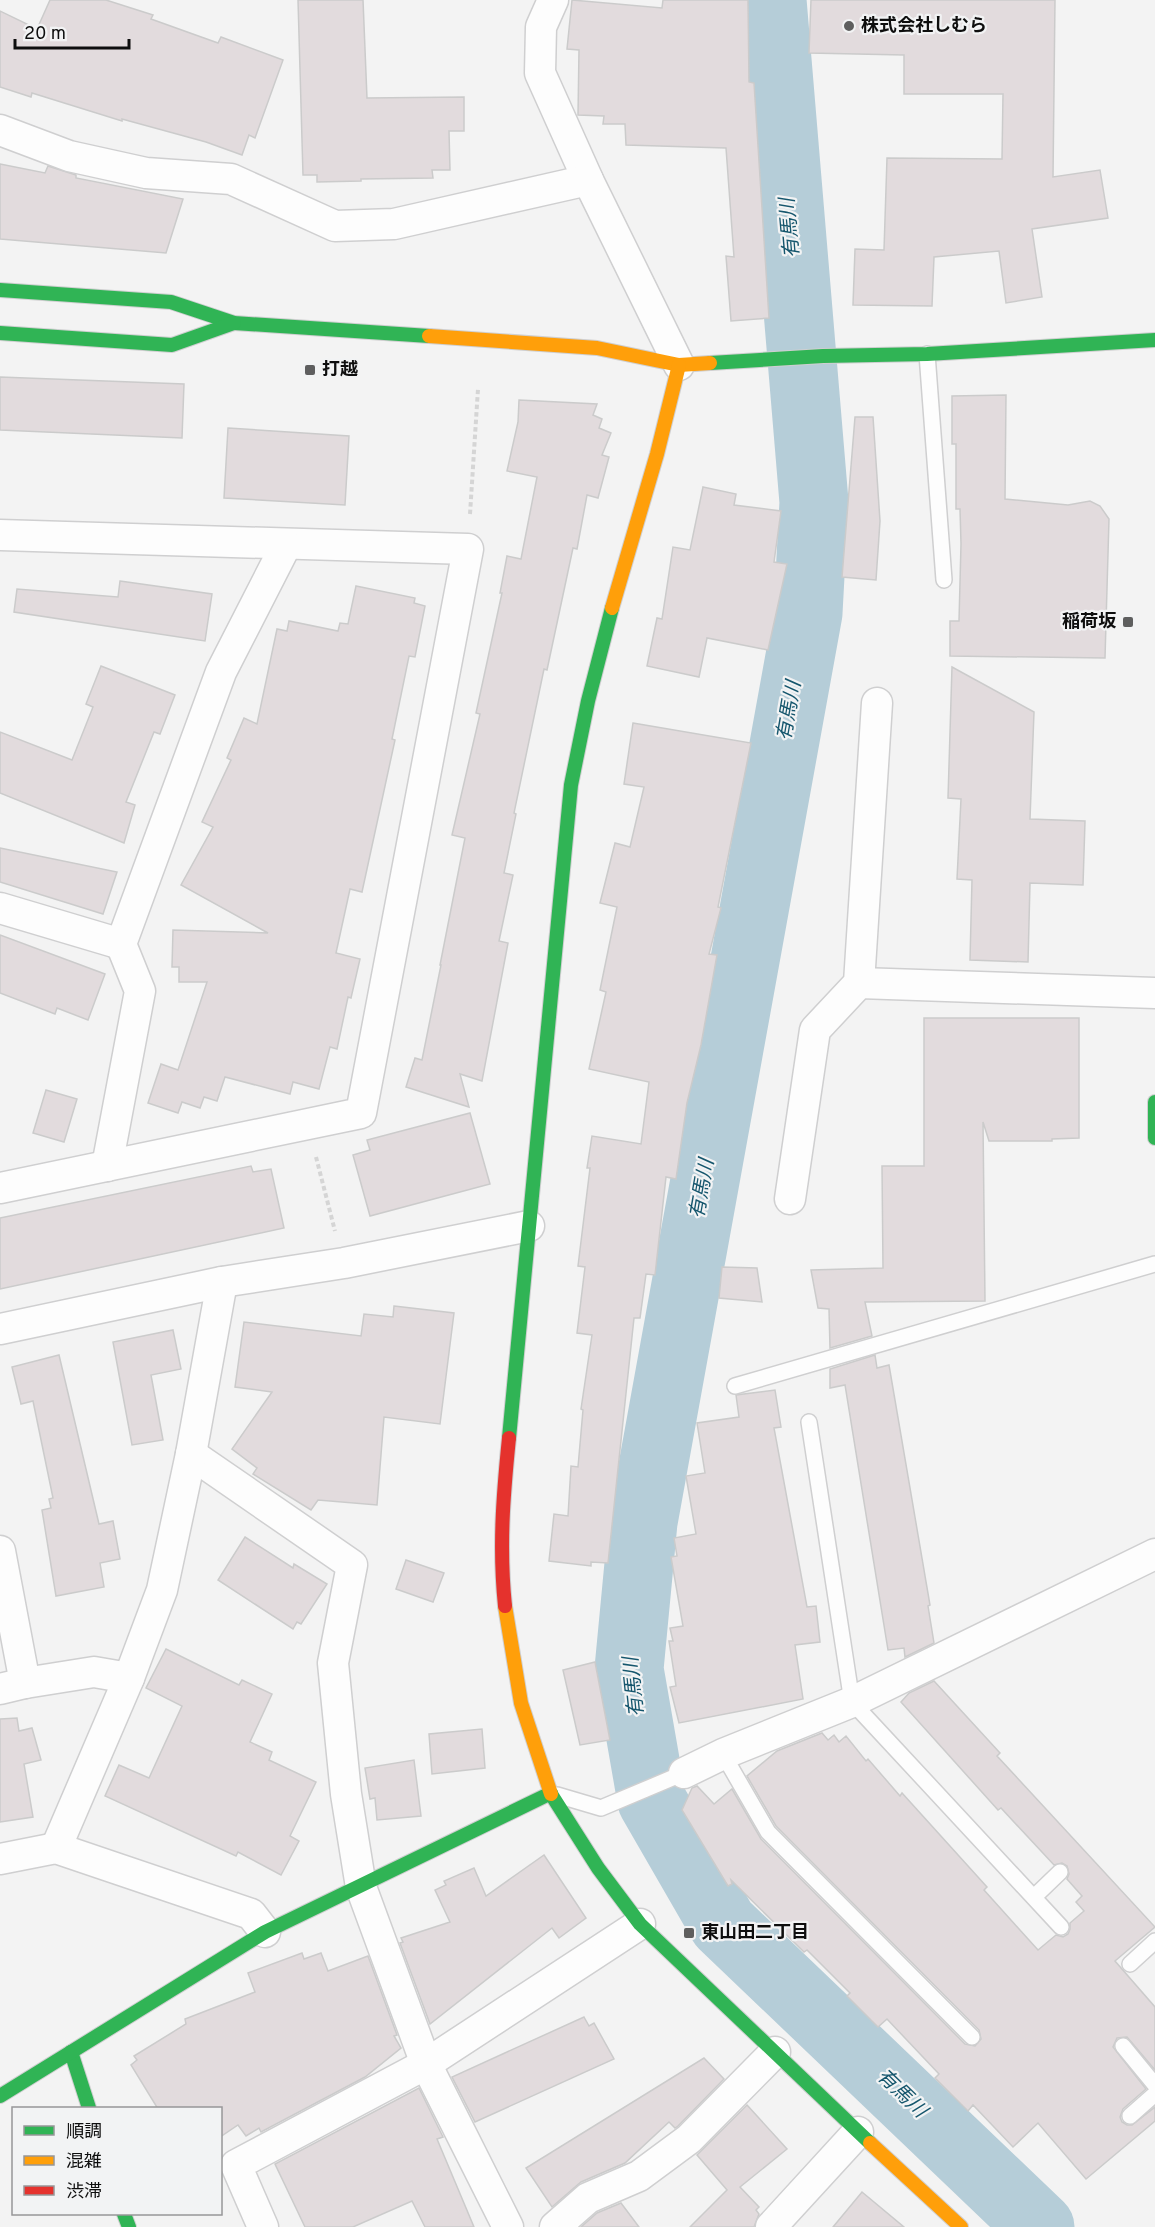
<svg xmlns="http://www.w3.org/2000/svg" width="1155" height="2227" viewBox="0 0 1155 2227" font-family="Overpass,'Noto Sans JP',sans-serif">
<rect width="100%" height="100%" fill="#f3f3f3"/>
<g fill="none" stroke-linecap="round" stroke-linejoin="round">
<path stroke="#b5cdd8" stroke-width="69" d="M 772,0 L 814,502 L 808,613 L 643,1522 L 629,1669 L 652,1801 L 723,1924 L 1040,2227"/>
</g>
<g fill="#e2dbdd" stroke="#cbcbcb" stroke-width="1.5">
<path d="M 50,0 L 106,0 L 153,15 L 151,19 L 218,43 L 221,37 L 283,60 L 255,138 L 249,135 L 242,155 L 206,142 L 122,119 L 122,121 L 32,93 L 31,97 L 0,87 L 0,11 L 37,29 Z"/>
<path d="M 298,0 L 363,0 L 367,98 L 464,97 L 464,131 L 449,131 L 450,170 L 432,170 L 433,178 L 361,179 L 361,181 L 317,182 L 317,175 L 303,175 Z"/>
<path d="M 572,0 L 662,8 L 663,0 L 748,0 L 749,82 L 754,83 L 769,318 L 731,321 L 726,256 L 734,257 L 726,148 L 626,145 L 625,124 L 603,124 L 604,116 L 578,115 L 579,50 L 567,49 Z"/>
<path d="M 811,0 L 1055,0 L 1053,177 L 1100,170 L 1108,218 L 1032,229 L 1042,297 L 1006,303 L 999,251 L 934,257 L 932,306 L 853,305 L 855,249 L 884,250 L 887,158 L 1002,159 L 1003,94 L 904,94 L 904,55 L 809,53 Z"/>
<path d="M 0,164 L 45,173 L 48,166 L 76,175 L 76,178 L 183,199 L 166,253 L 0,239 Z"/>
<path d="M 0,377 L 184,384 L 182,438 L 0,430 Z"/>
<path d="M 1006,395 L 1005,499 L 1068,505 L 1090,501 L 1100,506 L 1109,519 L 1105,658 L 950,656 L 950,621 L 959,621 L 961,544 L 960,509 L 956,509 L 956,444 L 952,444 L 952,396 Z"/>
<path d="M 519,400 L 597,404 L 593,415 L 602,419 L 599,428 L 611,433 L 602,455 L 609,457 L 598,498 L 587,495 L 577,549 L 573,548 L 547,670 L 544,669 L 514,813 L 516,814 L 504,873 L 513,875 L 499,941 L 508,943 L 482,1081 L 460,1074 L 469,1107 L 406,1087 L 415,1058 L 422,1060 L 441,965 L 440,965 L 465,838 L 452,835 L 480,714 L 476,713 L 502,593 L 500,593 L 507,556 L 521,559 L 537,477 L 507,471 L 518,422 Z"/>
<path d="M 855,417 L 873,417 L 880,521 L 876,580 L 842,577 Z"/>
<path d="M 228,428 L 349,436 L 345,505 L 224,498 Z"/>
<path d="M 703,487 L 736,494 L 734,505 L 781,511 L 774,562 L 787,564 L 768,650 L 707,638 L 699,677 L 647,666 L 657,618 L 662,619 L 673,547 L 690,550 Z"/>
<path d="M 120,581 L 212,594 L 205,641 L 14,612 L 17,589 L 118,597 Z"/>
<path d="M 356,586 L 415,598 L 414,603 L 425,606 L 415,657 L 409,656 L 392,739 L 395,740 L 362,892 L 350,889 L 336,953 L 360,959 L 351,998 L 348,997 L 337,1049 L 330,1047 L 319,1089 L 293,1082 L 290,1094 L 225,1077 L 217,1101 L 204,1097 L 200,1108 L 182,1102 L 178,1113 L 148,1103 L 161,1064 L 178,1070 L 207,982 L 179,982 L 179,967 L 172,967 L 173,930 L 268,933 L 181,885 L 213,827 L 202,822 L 231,760 L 227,758 L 244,718 L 257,724 L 277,629 L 287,631 L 289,621 L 338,631 L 340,623 L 348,624 Z"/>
<path d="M 101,666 L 175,695 L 160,734 L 154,732 L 126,802 L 135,805 L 124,843 L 0,793 L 0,732 L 72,760 L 93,707 L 86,704 Z"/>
<path d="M 952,667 L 1034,712 L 1030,819 L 1085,821 L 1083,885 L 1030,883 L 1028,962 L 970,960 L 972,880 L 957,879 L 961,799 L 948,798 Z"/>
<path d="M 633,723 L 751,743 L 718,907 L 721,908 L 709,954 L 717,955 L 701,1045 L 687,1103 L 676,1179 L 666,1177 L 655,1275 L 646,1274 L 640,1318 L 634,1318 L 608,1563 L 591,1562 L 591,1566 L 549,1561 L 554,1514 L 568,1516 L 571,1466 L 578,1467 L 583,1410 L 581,1409 L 592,1335 L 577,1333 L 585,1267 L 578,1266 L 590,1168 L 587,1168 L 592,1136 L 641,1144 L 649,1082 L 589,1069 L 606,992 L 600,990 L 617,907 L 600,903 L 615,843 L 630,847 L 644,787 L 624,784 Z"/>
<path d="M 0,848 L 117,872 L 103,914 L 0,882 Z"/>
<path d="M 0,935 L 105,974 L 88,1020 L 57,1008 L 55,1014 L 0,993 Z"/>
<path d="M 924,1018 L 1079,1018 L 1079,1138 L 1052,1139 L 1052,1141 L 989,1141 L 983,1122 L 985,1301 L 865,1302 L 872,1336 L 830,1348 L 829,1309 L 818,1308 L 811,1270 L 883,1268 L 882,1166 L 924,1166 Z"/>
<path d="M 46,1090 L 77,1099 L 64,1142 L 33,1133 Z"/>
<path d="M 470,1113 L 490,1184 L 370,1216 L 353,1155 L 370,1150 L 367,1140 Z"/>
<path d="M 251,1166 L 253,1172 L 271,1169 L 284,1228 L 0,1289 L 0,1218 Z"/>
<path d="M 722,1267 L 757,1268 L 762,1302 L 719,1298 Z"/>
<path d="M 394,1306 L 454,1313 L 440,1424 L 384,1417 L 377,1505 L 318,1500 L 311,1510 L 253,1474 L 257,1468 L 232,1449 L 272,1392 L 235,1387 L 244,1322 L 361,1336 L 364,1314 L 393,1317 Z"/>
<path d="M 173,1330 L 181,1369 L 151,1375 L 163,1440 L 132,1445 L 113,1342 Z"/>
<path d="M 59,1355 L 99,1524 L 113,1521 L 120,1559 L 100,1563 L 104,1587 L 56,1596 L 42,1510 L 51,1508 L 49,1499 L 53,1498 L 33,1401 L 21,1404 L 12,1367 Z"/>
<path d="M 875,1355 L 877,1368 L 889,1365 L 930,1605 L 928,1606 L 934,1643 L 905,1657 L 904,1648 L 888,1650 L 845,1385 L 830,1388 L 830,1369 Z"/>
<path d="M 775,1390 L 781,1427 L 774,1428 L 807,1607 L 816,1606 L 820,1642 L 795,1645 L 803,1699 L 679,1723 L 670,1687 L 676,1686 L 669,1641 L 673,1641 L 670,1628 L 683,1626 L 671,1557 L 677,1556 L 674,1538 L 696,1534 L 686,1476 L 705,1473 L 697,1423 L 739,1417 L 736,1395 Z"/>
<path d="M 245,1537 L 293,1568 L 294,1564 L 327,1584 L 301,1624 L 297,1622 L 293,1629 L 218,1580 Z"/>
<path d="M 406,1560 L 444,1573 L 433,1602 L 396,1589 Z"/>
<path d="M 166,1649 L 239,1685 L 242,1680 L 272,1694 L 250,1742 L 272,1752 L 269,1760 L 316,1782 L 290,1836 L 299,1841 L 281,1875 L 238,1852 L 236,1856 L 105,1796 L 119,1765 L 149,1778 L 182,1706 L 146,1688 Z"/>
<path d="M 595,1662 L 610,1740 L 580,1745 L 563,1670 Z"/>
<path d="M 934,1681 L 1000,1753 L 997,1756 L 1155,1927 L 1115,1961 L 1155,2007 L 1155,2070 L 1127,2037 L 1117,2038 L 1113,2047 L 1146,2089 L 1123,2109 L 1120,2117 L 1122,2122 L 1127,2125 L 1132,2125 L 1155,2107 L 1155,2121 L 1086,2179 L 1038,2123 L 1013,2147 L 973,2105 L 968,2111 L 935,2078 L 939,2074 L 887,2019 L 878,2027 L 847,1996 L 850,1993 L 807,1950 L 804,1952 L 731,1880 L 732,1884 L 728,1886 L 682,1810 L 692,1788 L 697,1786 L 714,1804 L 732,1789 L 761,1839 L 965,2044 L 975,2046 L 981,2039 L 979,2030 L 776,1826 L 747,1776 L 777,1751 L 822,1733 L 828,1740 L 834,1735 L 839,1742 L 846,1736 L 866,1761 L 868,1759 L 900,1796 L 902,1793 L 987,1887 L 984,1890 L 1038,1950 L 1056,1935 L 1063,1937 L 1068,1934 L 1070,1929 L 1070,1923 L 1084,1911 L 1076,1902 L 1082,1896 L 1067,1879 L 1069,1874 L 1067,1866 L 1062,1863 L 1054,1865 L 1001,1808 L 998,1810 L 901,1702 L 909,1693 Z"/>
<path d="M 17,1718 L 19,1731 L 32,1728 L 41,1760 L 24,1764 L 33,1817 L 0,1822 L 0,1719 Z"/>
<path d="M 482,1729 L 485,1768 L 432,1774 L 429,1734 Z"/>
<path d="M 414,1760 L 421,1816 L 377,1820 L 375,1798 L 370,1799 L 365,1768 Z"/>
<path d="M 544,1855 L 586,1918 L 559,1938 L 552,1928 L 430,2024 L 400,1943 L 403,1942 L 401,1938 L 450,1922 L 435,1890 L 446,1885 L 444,1881 L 474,1868 L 486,1896 Z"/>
<path d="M 302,1953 L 304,1959 L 321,1953 L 328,1971 L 368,1956 L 397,2035 L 394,2036 L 401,2048 L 365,2077 L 261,2132 L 259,2128 L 246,2136 L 238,2125 L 220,2137 L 220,2109 L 158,2109 L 131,2065 L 137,2060 L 134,2056 L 186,2024 L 185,2019 L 255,1992 L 248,1973 Z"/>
<path d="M 584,2017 L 589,2026 L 594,2023 L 614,2059 L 475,2122 L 452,2077 Z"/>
<path d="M 704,2058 L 724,2079 L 678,2126 L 675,2128 L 669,2122 L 625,2163 L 581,2182 L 552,2207 L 526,2168 Z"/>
<path d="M 419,2088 L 443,2137 L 437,2139 L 474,2227 L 425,2227 L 412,2201 L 353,2227 L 305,2227 L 275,2164 Z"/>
<path d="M 747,2105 L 787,2149 L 740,2187 L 759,2207 L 756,2210 L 759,2214 L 754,2227 L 690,2227 L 727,2190 L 697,2155 Z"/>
<path d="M 862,2192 L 904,2227 L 833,2227 Z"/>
<path d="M 621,2203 L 639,2227 L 581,2227 L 597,2213 Z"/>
</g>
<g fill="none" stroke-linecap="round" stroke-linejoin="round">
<g stroke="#cfcfd0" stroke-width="18">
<g id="lane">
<path d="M 927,354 L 944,580"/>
<path d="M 735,1386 L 1155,1264"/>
<path d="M 809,1422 L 852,1702 L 1061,1927"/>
<path d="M 723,1754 L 768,1832 L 972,2037"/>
<path d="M 557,1795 L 601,1808 L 684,1773"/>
<path d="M 1034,1897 L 1060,1872"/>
<path d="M 1130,1964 L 1155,1941"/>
<path d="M 1123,2046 L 1155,2085"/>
<path d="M 1130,2116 L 1155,2094"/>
</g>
</g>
<g stroke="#cfcfd0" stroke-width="33">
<g id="street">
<path d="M 553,0 L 541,27 L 540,73 L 588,180 L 679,365"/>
<path d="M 0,130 L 69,156 L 146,173 L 231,179 L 335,226 L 394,224 L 588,180"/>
<path d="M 0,535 L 468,549 L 361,1113 L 0,1188"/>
<path d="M 0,908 L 121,944"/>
<path d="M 859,983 L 1155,993"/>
<path d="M 107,1166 L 140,991 L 121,944 L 221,672 L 286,545"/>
<path d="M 790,1199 L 815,1030 L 859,983 L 877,703"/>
<path d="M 0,1329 L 222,1282 L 344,1263 L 529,1226"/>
<path d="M 191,1454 L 352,1565 L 333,1663 L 346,1794 L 361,1887 L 426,2064 L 508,2227"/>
<path d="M 0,1551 L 25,1683"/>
<path d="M 0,1689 L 25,1683 L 94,1672 L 129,1678"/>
<path d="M 684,1773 L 723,1754 L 852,1702 L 1155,1554"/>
<path d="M 56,1848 L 129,1678 L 162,1590 L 191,1454 L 222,1282"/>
<path d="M 0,1859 L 56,1848 L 251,1914 L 265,1932"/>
<path d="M 263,2227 L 236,2165 L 426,2064 L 640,1924"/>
<path d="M 555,2227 L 588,2198 L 639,2176 L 689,2139 L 775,2052"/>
<path d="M 771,2227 L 858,2132"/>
</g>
</g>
<g stroke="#cfcfd0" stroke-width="16">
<g id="fast">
<path d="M 0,290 L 171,302 L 234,323 L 429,336"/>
<path d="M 0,333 L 172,345 L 234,323"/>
<path d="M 710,363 L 823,356 L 927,354 L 1155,340"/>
<path d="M 1155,1102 L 1155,1138"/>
<path d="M 509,1438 L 571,785 L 588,701 L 612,608"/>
<path d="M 551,1794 L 598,1868 L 640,1924 L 870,2143"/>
<path d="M 71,2052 L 89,2108"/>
<path d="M 0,2096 L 265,1932 L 551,1793"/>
<path d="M 124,2214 L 129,2227"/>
</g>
</g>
<g stroke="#cfcfd0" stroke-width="16">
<g id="slow">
<path d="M 429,336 L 597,348 L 679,365 L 710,363"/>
<path d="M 612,608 L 657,454 L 679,365"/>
<path d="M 505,1606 L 521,1703 L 551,1794"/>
<path d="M 870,2143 L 961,2227"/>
</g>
</g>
<g stroke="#cfcfd0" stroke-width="16">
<path id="jam" d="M 505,1606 C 499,1548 503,1497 509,1438"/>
</g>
<g stroke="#d5d5d5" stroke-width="4" stroke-dasharray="4.5 3" stroke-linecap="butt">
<path d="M 470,514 L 478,389"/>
<path d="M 316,1157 L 335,1231"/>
</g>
<use href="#lane" stroke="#fdfdfd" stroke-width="15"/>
<use href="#street" stroke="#fdfdfd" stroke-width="30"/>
<use href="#fast" stroke="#30b455" stroke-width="14"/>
<use href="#slow" stroke="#ff9f0a" stroke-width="14"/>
<use href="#jam" stroke="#e5322d" stroke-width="14"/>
</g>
<g fill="#5e5e5e" stroke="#f2f3f4" stroke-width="2">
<circle cx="849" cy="26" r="6"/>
<rect x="304" y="364" width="12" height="12" rx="3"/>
<rect x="1122" y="616" width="12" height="12" rx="3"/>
<rect x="683" y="1927" width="12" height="12" rx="3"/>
</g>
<g text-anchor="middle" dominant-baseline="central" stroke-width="4.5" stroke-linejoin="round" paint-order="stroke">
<g font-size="18" font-weight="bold" fill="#0e0e0e" stroke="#f2f3f4" text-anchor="start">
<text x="861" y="26">株式会社しむら</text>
<text x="322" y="370">打越</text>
<text x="1116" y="622" text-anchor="end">稲荷坂</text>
<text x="701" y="1933">東山田二丁目</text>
</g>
<g font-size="20" font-style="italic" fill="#15566d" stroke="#f2f3f4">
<text transform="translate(791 228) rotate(-95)">有馬川</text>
<text transform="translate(790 711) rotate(-80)">有馬川</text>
<text transform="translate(703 1189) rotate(-80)">有馬川</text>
<text transform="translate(635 1687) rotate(-96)">有馬川</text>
<text transform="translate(901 2094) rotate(44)">有馬川</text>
</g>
</g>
<rect x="12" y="2107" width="210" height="108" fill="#f2f3f4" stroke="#979798" stroke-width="1.5"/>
<rect x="24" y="2126" width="30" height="9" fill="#30b455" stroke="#979798" stroke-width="1.5"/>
<text x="66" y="2137" font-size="18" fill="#0e0e0e">順調</text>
<rect x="24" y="2156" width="30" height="9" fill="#ff9f0a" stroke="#979798" stroke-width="1.5"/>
<text x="66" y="2167" font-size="18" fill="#0e0e0e">混雑</text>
<rect x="24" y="2186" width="30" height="9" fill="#e5322d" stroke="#979798" stroke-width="1.5"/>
<text x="66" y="2197" font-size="18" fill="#0e0e0e">渋滞</text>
<path d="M15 39v9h114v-9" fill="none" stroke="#0e0e0e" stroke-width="3"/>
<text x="24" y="39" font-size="18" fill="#0e0e0e" stroke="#f2f3f4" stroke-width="4.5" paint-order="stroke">20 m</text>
</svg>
